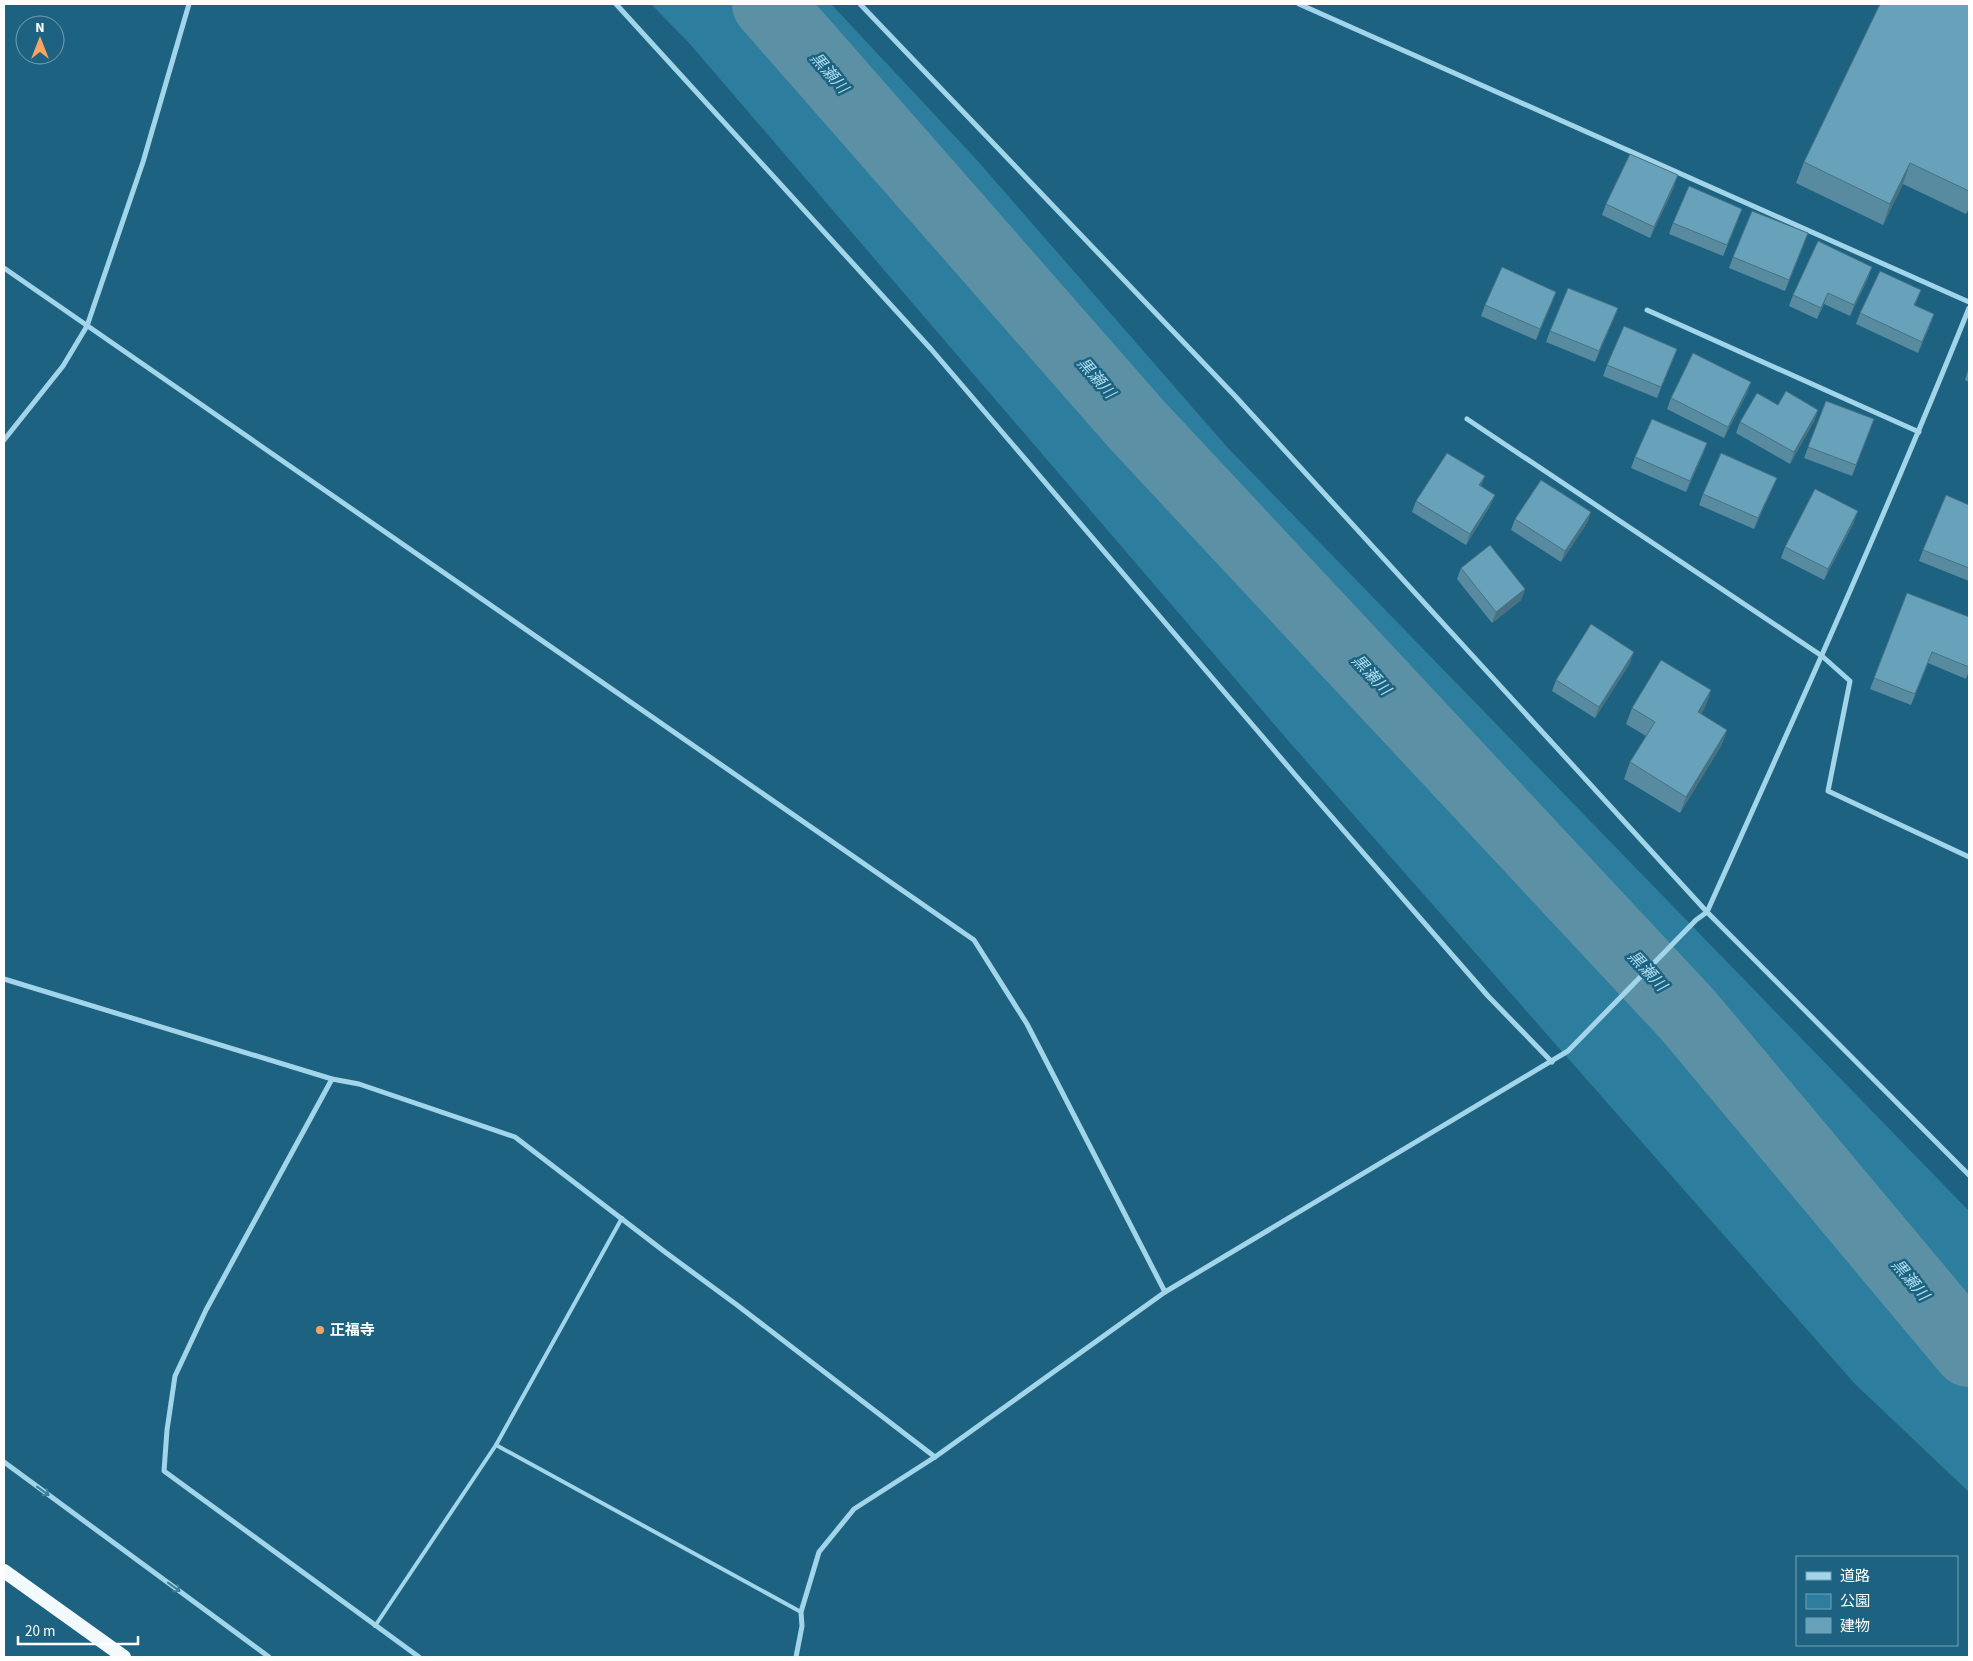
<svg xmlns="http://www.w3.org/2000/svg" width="1973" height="1661" viewBox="0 0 1973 1661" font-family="'Source Sans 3','Noto Sans JP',sans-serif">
<rect width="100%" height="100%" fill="#1d6381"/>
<path fill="#2d7d9e" d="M 651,4 L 831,4 L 976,159 L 1227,447 L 1969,1211 L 1969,1492 L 1855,1384 L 1292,745 L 690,44 Z"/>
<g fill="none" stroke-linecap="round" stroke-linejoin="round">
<path stroke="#5c90a4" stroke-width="72" d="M 768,4 L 1137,425 L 1687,1014 L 1969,1351"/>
<g stroke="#a2d5e9" stroke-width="4">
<path d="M 496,1445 L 801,1612"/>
<path d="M 375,1626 L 496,1445 L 622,1218"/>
</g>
<g stroke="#a2d5e9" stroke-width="5">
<path d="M 616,4 L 931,349 L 1297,777 L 1488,996 L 1552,1062"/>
<path d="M 860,4 L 1235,396 L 1707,912 L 1969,1175"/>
<path d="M 1299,4 L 1969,302"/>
<path d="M 4,268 L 974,940 L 1027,1024 L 1165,1292"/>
<path d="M 1647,310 L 1919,432"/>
<path d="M 1467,419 L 1822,656 L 1850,681 L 1828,791 L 1969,857"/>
<path d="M 4,440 L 63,366 L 87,326 L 143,162 L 189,4"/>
<path d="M 4,979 L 332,1079 L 359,1084 L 515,1137 L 665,1252 L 737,1305 L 935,1457"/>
<path d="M 332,1079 L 206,1310 L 175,1376 L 167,1430 L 164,1471 L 419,1657"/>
<path d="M 4,1462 L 269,1657"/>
<path d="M 796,1657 L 802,1626 L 801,1612 L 819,1552 L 854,1509 L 935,1457 L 1165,1292 L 1568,1051 L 1696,920 L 1707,912 C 1797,712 1887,512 1969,308"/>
</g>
<path stroke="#f2fafe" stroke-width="14" d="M 4,1571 L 124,1657"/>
</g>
<g fill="#598ba0">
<path d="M 1969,4 L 1969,208 L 1966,214 L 1903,184 L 1883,225 L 1796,183 L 1804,162 Z"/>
<path d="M 1674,187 L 1650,238 L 1602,215 L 1606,204 Z"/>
<path d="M 1738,220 L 1723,256 L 1669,234 L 1673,223 Z"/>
<path d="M 1804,244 L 1785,291 L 1729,268 L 1733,257 Z"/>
<path d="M 1872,267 L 1868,278 L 1850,316 L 1824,304 L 1817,319 L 1789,306 L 1793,295 Z"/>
<path d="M 1921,290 L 1915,305 L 1930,325 L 1918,353 L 1856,324 L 1860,313 Z"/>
<path d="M 1556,292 L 1536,340 L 1481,316 L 1485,305 Z"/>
<path d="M 1618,308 L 1595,362 L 1546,342 L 1550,331 Z"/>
<path d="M 1677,349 L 1657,398 L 1603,376 L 1607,365 Z"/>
<path d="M 1969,367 L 1969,382 L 1965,380 Z"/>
<path d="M 1751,382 L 1747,393 L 1724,438 L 1667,409 L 1671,398 Z"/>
<path d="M 1826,401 L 1870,430 L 1852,476 L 1804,458 Z"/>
<path d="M 1778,405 L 1818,410 L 1814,421 L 1790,464 L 1736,433 L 1740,422 Z"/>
<path d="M 1707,443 L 1703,454 L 1686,492 L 1631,468 L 1635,457 Z"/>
<path d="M 1485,476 L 1481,486 L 1495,495 L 1490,506 L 1466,545 L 1412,512 L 1416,501 Z"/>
<path d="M 1772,489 L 1754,529 L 1699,505 L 1703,494 Z"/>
<path d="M 1969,505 L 1969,581 L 1919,561 L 1923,550 Z"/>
<path d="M 1591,512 L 1587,523 L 1561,562 L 1511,530 L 1515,519 Z"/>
<path d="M 1854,522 L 1824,580 L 1781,558 L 1785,547 Z"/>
<path d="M 1461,568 L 1525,589 L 1521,600 L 1492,623 L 1457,579 Z"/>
<path d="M 1907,593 L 1969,617 L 1969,671 L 1966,679 L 1928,663 L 1911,705 L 1870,689 Z"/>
<path d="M 1630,663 L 1595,718 L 1552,691 L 1556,680 Z"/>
<path d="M 1711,690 L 1705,707 L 1701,714 L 1727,730 L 1721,746 L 1680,813 L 1624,779 L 1630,762 L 1646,736 L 1626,724 L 1632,708 Z"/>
</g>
<g fill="#487182">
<path d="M 1910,163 L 1903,184 L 1883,225 L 1890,204 Z"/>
<path d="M 1678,175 L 1674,187 L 1650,238 L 1654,227 Z"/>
<path d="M 1808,233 L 1804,244 L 1785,291 L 1789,280 Z"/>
<path d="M 1872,267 L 1868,278 L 1850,316 L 1854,305 Z"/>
<path d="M 1556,292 L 1552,303 L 1536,340 L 1540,329 Z"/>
<path d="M 1828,293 L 1824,304 L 1817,319 L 1821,308 Z"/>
<path d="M 1618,308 L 1614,319 L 1595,362 L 1599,351 Z"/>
<path d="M 1934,314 L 1930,325 L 1918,353 L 1922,342 Z"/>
<path d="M 1677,349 L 1673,360 L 1657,398 L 1661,387 Z"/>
<path d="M 1751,382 L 1747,393 L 1724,438 L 1728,427 Z"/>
<path d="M 1818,410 L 1814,421 L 1790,464 L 1794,452 Z"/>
<path d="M 1707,443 L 1703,454 L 1686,492 L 1690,481 Z"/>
<path d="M 1485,476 L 1481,487 L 1479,485 Z"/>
<path d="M 1777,478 L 1772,489 L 1754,529 L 1758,518 Z"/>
<path d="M 1495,495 L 1490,506 L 1466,545 L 1470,534 Z"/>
<path d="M 1858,511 L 1854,522 L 1824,580 L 1828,569 Z"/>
<path d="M 1591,512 L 1587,523 L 1561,562 L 1565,551 Z"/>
<path d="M 1525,589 L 1521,600 L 1492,623 L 1496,612 Z"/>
<path d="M 1634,652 L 1630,663 L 1595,718 L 1599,707 Z"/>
<path d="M 1711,690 L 1705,707 L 1692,728 L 1698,712 Z"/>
<path d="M 1727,730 L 1721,746 L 1680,813 L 1686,797 Z"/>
</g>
<g fill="#67a2ba" stroke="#487182">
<path d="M 1880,4 L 1969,4 L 1969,191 L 1910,163 L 1890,204 L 1804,162 Z"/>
<path d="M 1630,154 L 1678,175 L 1654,227 L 1606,204 Z"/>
<path d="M 1689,186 L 1742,209 L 1727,245 L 1673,223 Z"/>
<path d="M 1752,211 L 1808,233 L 1789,280 L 1733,257 Z"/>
<path d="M 1818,241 L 1872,267 L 1854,305 L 1828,293 L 1821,308 L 1793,295 Z"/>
<path d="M 1502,267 L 1556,292 L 1540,329 L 1485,305 Z"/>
<path d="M 1880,271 L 1921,290 L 1914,305 L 1934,314 L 1922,342 L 1860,313 Z"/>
<path d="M 1568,288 L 1618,308 L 1599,351 L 1550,331 Z"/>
<path d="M 1624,326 L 1677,349 L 1661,387 L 1607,365 Z"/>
<path d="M 1693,353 L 1751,382 L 1728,427 L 1671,398 Z"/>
<path d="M 1786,391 L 1818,410 L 1794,452 L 1740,422 L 1757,393 L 1778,405 Z"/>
<path d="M 1826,401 L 1874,419 L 1856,465 L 1808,447 Z"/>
<path d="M 1652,419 L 1707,443 L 1690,481 L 1635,457 Z"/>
<path d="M 1447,453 L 1485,476 L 1479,485 L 1495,495 L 1470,534 L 1416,501 Z"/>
<path d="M 1721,453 L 1777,478 L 1758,518 L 1703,494 Z"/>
<path d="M 1541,480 L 1591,512 L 1565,551 L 1515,519 Z"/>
<path d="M 1815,489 L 1858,511 L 1828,569 L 1785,547 Z"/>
<path d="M 1946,495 L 1969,505 L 1969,568 L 1923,550 Z"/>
<path d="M 1490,545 L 1525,589 L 1496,612 L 1461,568 Z"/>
<path d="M 1907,593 L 1969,617 L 1969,667 L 1932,652 L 1915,694 L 1874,678 Z"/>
<path d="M 1591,624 L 1634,652 L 1599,707 L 1556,680 Z"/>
<path d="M 1661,660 L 1711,690 L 1698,712 L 1727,730 L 1686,797 L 1630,762 L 1655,722 L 1632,708 Z"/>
</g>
<defs><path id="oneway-shaft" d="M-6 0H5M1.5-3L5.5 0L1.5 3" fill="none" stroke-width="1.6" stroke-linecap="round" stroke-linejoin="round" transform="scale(1.25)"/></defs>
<g stroke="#3e809b">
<use href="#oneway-shaft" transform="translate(43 1491) rotate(36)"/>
<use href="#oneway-shaft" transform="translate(174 1587) rotate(36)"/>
</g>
<circle fill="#f9a461" stroke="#1d6381" stroke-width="2" cx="320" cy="1330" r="5"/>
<g text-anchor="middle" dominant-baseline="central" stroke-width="5" stroke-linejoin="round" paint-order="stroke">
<g font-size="15" font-weight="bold" fill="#fff" stroke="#1d6381" text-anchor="start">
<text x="330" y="1330">正福寺</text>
</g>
<g font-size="16" font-style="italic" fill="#addef1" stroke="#1d6381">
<text transform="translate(829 73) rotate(49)">黒瀬川</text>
<text transform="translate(1096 378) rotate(49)">黒瀬川</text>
<text transform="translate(1371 675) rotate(47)">黒瀬川</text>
<text transform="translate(1647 971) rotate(47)">黒瀬川</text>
<text transform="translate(1910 1280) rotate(50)">黒瀬川</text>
</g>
</g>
<rect width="1973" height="1661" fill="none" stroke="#ffffff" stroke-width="10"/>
<rect x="1796" y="1556" width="162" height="90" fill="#1d6381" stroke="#77a1b3"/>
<rect x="1806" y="1572" width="25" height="8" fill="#a2d5e9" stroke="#77a1b3"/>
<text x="1840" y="1581" font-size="15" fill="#ffffff">道路</text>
<rect x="1806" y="1594" width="25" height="15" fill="#2d7d9e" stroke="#77a1b3"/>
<text x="1840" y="1606" font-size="15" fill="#ffffff">公園</text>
<rect x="1806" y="1618" width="25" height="15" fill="#67a2ba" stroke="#77a1b3"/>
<text x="1840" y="1631" font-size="15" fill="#ffffff">建物</text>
<g transform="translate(40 40)"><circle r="24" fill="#1d6381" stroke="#77a1b3"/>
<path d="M0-4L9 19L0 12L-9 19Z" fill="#f9a461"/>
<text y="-8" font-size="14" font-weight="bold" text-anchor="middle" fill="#ffffff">N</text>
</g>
<path d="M18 1636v8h120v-8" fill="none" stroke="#ffffff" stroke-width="2.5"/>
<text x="25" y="1636" font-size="15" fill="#ffffff" stroke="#1d6381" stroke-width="4" paint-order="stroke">20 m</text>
</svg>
